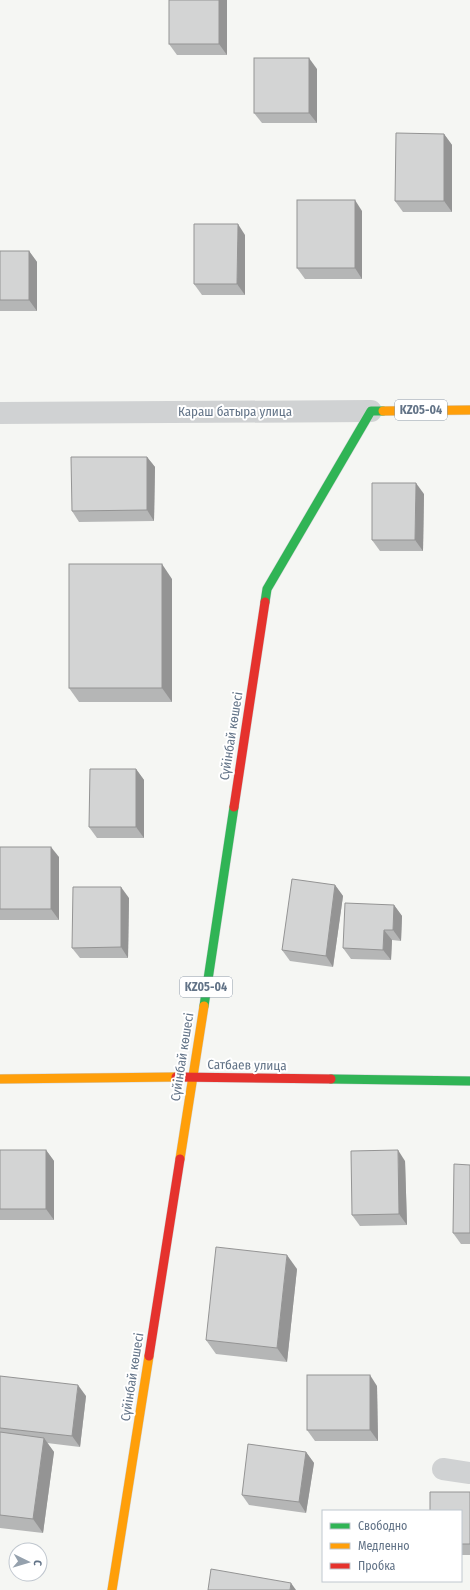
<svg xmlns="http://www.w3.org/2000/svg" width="470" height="1590" viewBox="0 0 470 1590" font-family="'Fira Sans Condensed',sans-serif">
<rect width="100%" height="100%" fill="#f5f6f3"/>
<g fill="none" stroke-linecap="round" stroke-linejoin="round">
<g stroke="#d1d4d5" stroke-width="10">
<g id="fast">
<path d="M 265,602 L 267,589 L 371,411 L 383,411"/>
<path d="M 204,1006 L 234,807"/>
<path d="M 331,1079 L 470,1081"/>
</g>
</g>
<g stroke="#d1d4d5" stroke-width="10">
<g id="slow">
<path d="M 383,411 L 470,410"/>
<path d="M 0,1079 L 176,1077"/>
<path d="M 180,1159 L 204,1006"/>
<path d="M 112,1590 L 149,1356"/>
</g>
</g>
<g stroke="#d1d4d5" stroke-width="10">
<g id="jam">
<path d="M 234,807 L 265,602"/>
<path d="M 176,1077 L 331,1079"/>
<path d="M 149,1356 L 180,1159"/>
</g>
</g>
<g stroke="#d0d2d3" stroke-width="22">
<path d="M 0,413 L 371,411"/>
<path d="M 443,1469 L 470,1473"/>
</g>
<use href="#fast" stroke="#30b455" stroke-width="9"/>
<use href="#slow" stroke="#ff9f0a" stroke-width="9"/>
<use href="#jam" stroke="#e5322d" stroke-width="9"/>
</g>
<g fill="#b5b6b6">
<path d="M 227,0 L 227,55 L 177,55 L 169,44 Z"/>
<path d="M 317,69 L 317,123 L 262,123 L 254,113 Z"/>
<path d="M 444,134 L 452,145 L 452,212 L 403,212 L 395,201 Z"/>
<path d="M 362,211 L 362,279 L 305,279 L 297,268 Z"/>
<path d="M 245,235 L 245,295 L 202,295 L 194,284 Z"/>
<path d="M 0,251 L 29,251 L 37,262 L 37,311 L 0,311 Z"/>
<path d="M 147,457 L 155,467 L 154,521 L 79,522 L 72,511 Z"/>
<path d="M 424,494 L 423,551 L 380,551 L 372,540 Z"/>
<path d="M 172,579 L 172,702 L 79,702 L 69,688 Z"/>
<path d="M 136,769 L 144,780 L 144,838 L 97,838 L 89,827 Z"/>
<path d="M 0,847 L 59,857 L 59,920 L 0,920 Z"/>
<path d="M 335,885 L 343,896 L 333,967 L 290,961 L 282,950 Z"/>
<path d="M 129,898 L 128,958 L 80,958 L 72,948 Z"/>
<path d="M 394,905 L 402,916 L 401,941 L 392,940 L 391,960 L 351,959 L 343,948 Z"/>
<path d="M 0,1150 L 46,1150 L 54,1161 L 54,1220 L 0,1220 Z"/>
<path d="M 405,1161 L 407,1225 L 360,1226 L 352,1215 Z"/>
<path d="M 470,1165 L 470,1244 L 461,1244 L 453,1233 Z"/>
<path d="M 297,1269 L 287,1362 L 216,1354 L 206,1340 Z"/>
<path d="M 0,1376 L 86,1396 L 80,1447 L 47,1443 L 54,1452 L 43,1533 L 0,1528 Z"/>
<path d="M 377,1386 L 378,1441 L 315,1441 L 307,1430 Z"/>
<path d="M 306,1452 L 314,1463 L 306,1513 L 249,1505 L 242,1495 Z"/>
<path d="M 470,1492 L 470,1555 L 461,1555 L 461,1511 Z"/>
</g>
<g fill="#949494">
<path d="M 219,0 L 227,0 L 227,55 L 219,44 Z"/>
<path d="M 309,58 L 317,69 L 317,123 L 309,113 Z"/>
<path d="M 444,134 L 452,145 L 452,212 L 444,201 Z"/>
<path d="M 355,200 L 362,211 L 362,279 L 355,268 Z"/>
<path d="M 238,224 L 245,235 L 245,295 L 237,284 Z"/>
<path d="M 29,251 L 37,262 L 37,311 L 29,300 Z"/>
<path d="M 147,457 L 155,467 L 154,521 L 147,510 Z"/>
<path d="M 416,483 L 424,494 L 423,551 L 415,540 Z"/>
<path d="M 162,564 L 172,579 L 172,702 L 162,688 Z"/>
<path d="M 136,769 L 144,780 L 144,838 L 136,827 Z"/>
<path d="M 51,847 L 59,857 L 59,920 L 51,909 Z"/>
<path d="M 335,885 L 343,896 L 333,967 L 326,956 Z"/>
<path d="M 121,887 L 129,898 L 128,958 L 121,947 Z"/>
<path d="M 394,905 L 402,916 L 401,941 L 393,930 Z"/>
<path d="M 384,930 L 392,940 L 391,960 L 383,950 Z"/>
<path d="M 46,1150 L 54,1161 L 54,1220 L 46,1209 Z"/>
<path d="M 398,1150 L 405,1161 L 407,1225 L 399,1214 Z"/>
<path d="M 287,1255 L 297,1269 L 287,1362 L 277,1348 Z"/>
<path d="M 370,1375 L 377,1386 L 378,1441 L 370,1430 Z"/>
<path d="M 78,1385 L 86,1396 L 80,1447 L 72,1436 Z"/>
<path d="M 44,1438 L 54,1452 L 43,1533 L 33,1519 Z"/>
<path d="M 306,1452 L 314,1463 L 306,1513 L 299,1502 Z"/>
<path d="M 291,1583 L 296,1590 L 290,1590 Z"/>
</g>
<g fill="#d3d4d4" stroke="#949494">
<rect x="169" y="0" width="50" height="44"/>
<rect x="254" y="58" width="55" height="55"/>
<path d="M 396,133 L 444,134 L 444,201 L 395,201 Z"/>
<rect x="297" y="200" width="58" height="68"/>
<path d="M 194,224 L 238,224 L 237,284 L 194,284 Z"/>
<rect x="0" y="251" width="29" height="49"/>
<path d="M 71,457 L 147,457 L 147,510 L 72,511 Z"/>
<path d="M 372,483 L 416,483 L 415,540 L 372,540 Z"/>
<rect x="69" y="564" width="93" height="124"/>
<path d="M 90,769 L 136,769 L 136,827 L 89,827 Z"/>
<rect x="0" y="847" width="51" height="62"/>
<path d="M 292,879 L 335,885 L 326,956 L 282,950 Z"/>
<path d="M 73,887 L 121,887 L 121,947 L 72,948 Z"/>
<path d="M 345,903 L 394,905 L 393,930 L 384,930 L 383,950 L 343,948 Z"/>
<rect x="0" y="1150" width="46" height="59"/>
<path d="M 398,1150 L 399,1214 L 352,1215 L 351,1151 Z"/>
<path d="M 454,1164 L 470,1165 L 470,1233 L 453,1233 Z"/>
<path d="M 216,1247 L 287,1255 L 277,1348 L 206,1340 Z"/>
<rect x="307" y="1375" width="63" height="55"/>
<path d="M 0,1376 L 78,1385 L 72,1436 L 0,1428 Z"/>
<path d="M 0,1432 L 44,1438 L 33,1519 L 0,1515 Z"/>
<path d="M 248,1444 L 306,1452 L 299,1502 L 242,1495 Z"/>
<path d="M 430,1492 L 470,1492 L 470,1544 L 461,1544 L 461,1511 L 430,1511 Z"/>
<path d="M 211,1569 L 291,1583 L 290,1590 L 208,1590 Z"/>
</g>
<g text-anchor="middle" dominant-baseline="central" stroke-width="4" stroke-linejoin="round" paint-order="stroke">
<g fill="#fff" stroke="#919dab" stroke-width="1">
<rect x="395" y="400" width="52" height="20" rx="3"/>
<rect x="180" y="977" width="52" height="20" rx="3"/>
</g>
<g font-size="12" font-weight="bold" fill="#627387">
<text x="421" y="410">KZ05-04</text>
<text x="206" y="987">KZ05-04</text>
</g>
<g font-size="13" fill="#627387" stroke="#fff">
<text x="235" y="411">Караш батыра улица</text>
<text transform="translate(231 736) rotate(-81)">Сүйінбай көшесі</text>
<text transform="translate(182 1057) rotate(-81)">Сүйінбай көшесі</text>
<text transform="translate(247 1065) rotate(1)">Сатбаев улица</text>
<text transform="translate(132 1377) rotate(-81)">Сүйінбай көшесі</text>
</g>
</g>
<rect x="322" y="1510" width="140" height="72" fill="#ffffff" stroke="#c0c7cf"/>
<rect x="330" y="1523" width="20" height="6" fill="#30b455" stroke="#c0c7cf"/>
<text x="358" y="1530" font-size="12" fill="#627387">Свободно</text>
<rect x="330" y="1543" width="20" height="6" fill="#ff9f0a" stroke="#c0c7cf"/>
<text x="358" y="1550" font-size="12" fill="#627387">Медленно</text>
<rect x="330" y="1563" width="20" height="6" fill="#e5322d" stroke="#c0c7cf"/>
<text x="358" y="1570" font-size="12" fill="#627387">Пробка</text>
<g transform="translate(28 1562) rotate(95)"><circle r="19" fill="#ffffff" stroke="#c0c7cf"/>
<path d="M0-3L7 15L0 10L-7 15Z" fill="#95a1ad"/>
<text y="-6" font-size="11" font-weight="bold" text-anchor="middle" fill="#627387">С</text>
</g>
</svg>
